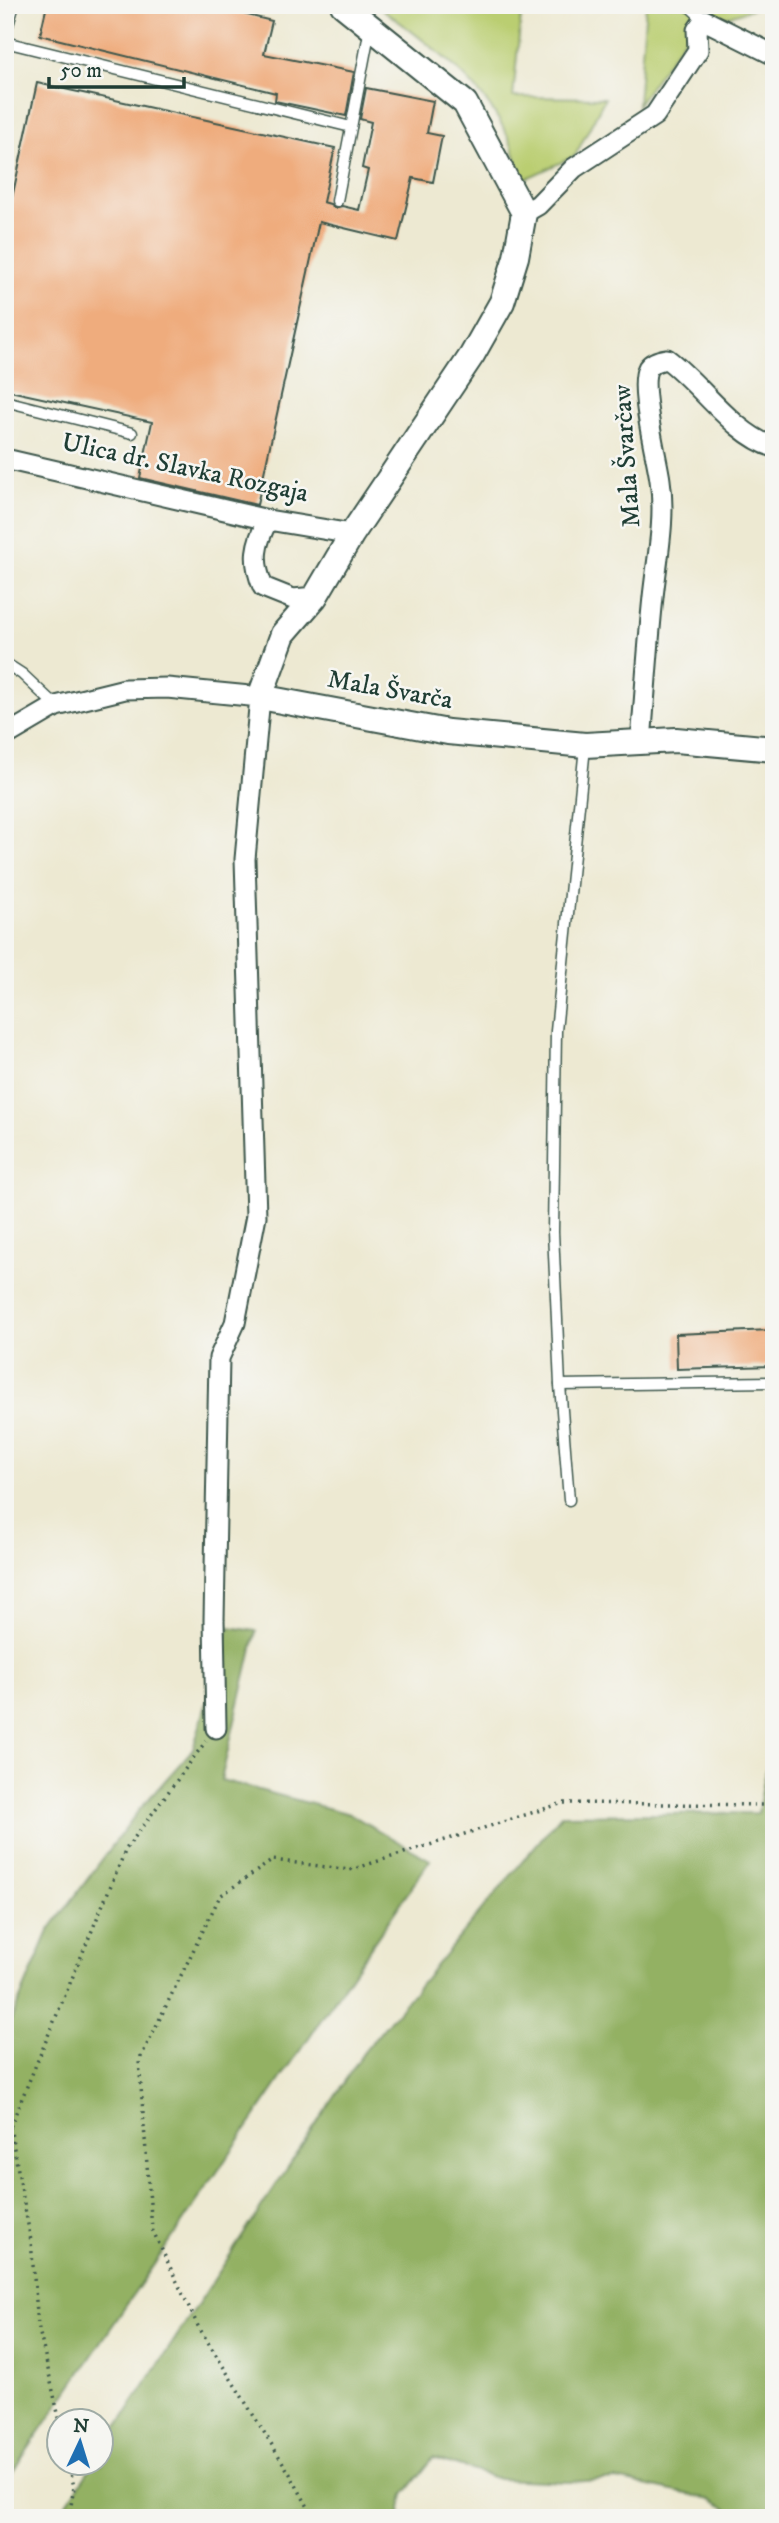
<svg xmlns="http://www.w3.org/2000/svg" width="779" height="2523" viewBox="0 0 779 2523" font-family="'IM FELL DW Pica',serif">
<rect width="100%" height="100%" fill="#f6f6f2"/>
<filter id="ink" filterUnits="userSpaceOnUse"><feTurbulence type="fractalNoise" baseFrequency=".0143" numOctaves="2"/><feDisplacementMap in="SourceGraphic" scale="14" xChannelSelector="R" yChannelSelector="G"/><feConvolveMatrix kernelMatrix="1 2 1 2 8 2 1 2 1" color-interpolation-filters="sRGB"/></filter>
<filter id="wash" filterUnits="userSpaceOnUse"><feTurbulence type="fractalNoise" baseFrequency=".00686" numOctaves="4" result="noise"/><feDisplacementMap in="SourceGraphic" scale="28" xChannelSelector="R" yChannelSelector="G"/><feGaussianBlur stdDeviation="1.57" result="paint"/><feColorMatrix in="noise" values="0 0 0 0 0 0 0 0 0 0 0 0 0 0 0 0 0 1.4 0 .05"/><feComposite in="paint" operator="in"/></filter>
<g filter="url(#wash)">
<rect width="100%" height="100%" fill="#ede9d2"/>
<g fill="#bace71" stroke="#6c8652" stroke-width="2">
<path d="M 377,5 L 522,5 L 513,97 L 605,98 L 575,156 L 523,180 C 518,166 515,152 509,139 C 482,80 427,43 377,5 Z"/>
<path d="M 646,5 L 774,5 L 774,13 L 757,7 L 691,29 L 638,104 Z"/>
</g>
<g fill="#93b163" stroke="#59774c" stroke-width="2">
<path d="M 229,1627 L 256,1631 L 221,1780 L 350,1814 L 430,1860 L 5,2483 L 5,2360 L 8,2352 L 5,2308 L 5,2034 L 49,1931 L 139,1810 L 193,1749 Z"/>
<path d="M 774,1727 L 774,2518 L 724,2518 L 727,2509 L 711,2499 L 617,2479 L 568,2482 L 499,2479 L 433,2458 L 404,2495 L 399,2518 L 57,2518 L 93,2464 L 102,2464 L 102,2450 L 363,2053 L 561,1815 L 758,1813 Z"/>
</g>
<g id="blocks">
<g fill="#efac7d">
<path d="M 47,5 L 206,5 L 272,21 L 264,54 L 354,72 L 346,116 L 275,101 L 276,93 L 40,35 Z"/>
<path d="M 37,83 L 335,148 L 323,202 L 330,204 L 335,208 L 342,206 L 359,210 L 368,170 L 362,168 L 371,122 L 360,119 L 366,88 L 433,101 L 427,133 L 442,136 L 433,182 L 413,178 L 398,241 L 319,222 L 257,505 L 140,478 L 152,422 L 5,390 L 5,230 Z"/>
<path d="M 774,1330 L 774,1366 L 677,1369 L 676,1334 Z"/>
</g>
</g>
</g>
<g filter="url(#ink)">
<use href="#blocks" fill-opacity="0" stroke="#3e574c" stroke-width="2"/>
<g fill="none" stroke-linecap="round" stroke-linejoin="round">
<g stroke="#3e574c" stroke-width="13">
<g id="service">
<path d="M 688,5 L 704,20"/>
<path d="M 5,35 L 14,5"/>
<path d="M 5,42 L 351,127"/>
<path d="M 337,201 L 370,28"/>
<path d="M 5,401 L 132,433"/>
<path d="M 5,663 L 22,674 L 56,706"/>
<path d="M 560,1385 L 774,1382"/>
<path d="M 569,1500 L 560,1385 L 553,1232 L 556,1031 L 585,747"/>
</g>
</g>
<g stroke="#3e574c" stroke-width="23">
<g id="minor">
<path d="M 524,213 L 538,205 L 574,168 L 655,115 L 698,50 L 697,30 L 704,20 L 774,55"/>
<path d="M 5,459 L 268,520 L 352,534"/>
<path d="M 268,520 C 255,544 252,560 263,587 L 293,599 L 315,597"/>
<path d="M 5,736 L 56,706 L 125,689 L 167,688 L 260,697 L 245,859 L 256,1216 L 235,1323 L 219,1358 L 214,1620 L 216,1728"/>
<path d="M 641,742 C 645,694 648,645 653,597 C 657,559 666,518 660,480 C 657,457 638,386 648,368 C 652,362 660,360 667,359 C 701,384 734,435 774,447"/>
</g>
</g>
<g stroke="#3e574c" stroke-width="28">
<path id="tertiary" d="M 343,5 L 465,103 L 524,213 L 516,257 L 502,302 L 472,355 L 352,534 L 315,597 L 283,634 L 260,697 L 448,732 L 585,745 L 676,740 L 774,749"/>
</g>
<g stroke="#3e574c" stroke-width="3.5" stroke-dasharray="2 5" stroke-linecap="butt">
<path d="M 10,2127 L 31,2241 L 38,2325 L 60,2422"/>
<path d="M 5,2139 L 126,1849 L 206,1741"/>
<path d="M 69,2518 L 74,2487 L 69,2464"/>
<path d="M 314,2518 L 290,2474 L 198,2326 L 152,2229 L 139,2061 L 220,1896 L 273,1860 L 350,1870 L 563,1803 L 767,1805 L 774,1801"/>
</g>
<use href="#service" stroke="#fff" stroke-width="10"/>
<use href="#minor" stroke="#fff" stroke-width="19"/>
<use href="#tertiary" stroke="#fff" stroke-width="24"/>
</g>
</g>
<g text-anchor="middle" dominant-baseline="central" stroke-width="5" stroke-linejoin="round" paint-order="stroke">
<g font-size="26" fill="#1f3d34" stroke="#f6f6f2">
<text transform="translate(627 456) rotate(-94)">Mala Švarčaw</text>
<text transform="translate(185 468) rotate(12)">Ulica dr. Slavka Rozgaja</text>
<text transform="translate(390 690) rotate(10)">Mala Švarča</text>
</g>
</g>
<rect width="779" height="2523" fill="none" stroke="#f6f6f2" stroke-width="28"/>
<g transform="translate(80 2442) rotate(4)"><circle r="33" fill="#f6f6f2" stroke="#a0aca6" stroke-width="2"/>
<path d="M0-5L12 26L0 18L-12 26Z" fill="#1f6fb2"/>
<text y="-10" font-size="19" font-weight="bold" text-anchor="middle" fill="#1f3d34">N</text>
</g>
<path d="M49 77v10h135v-10" fill="none" stroke="#1f3d34" stroke-width="3.5"/>
<text x="60" y="77" font-size="21" fill="#1f3d34" stroke="#f6f6f2" stroke-width="5" paint-order="stroke">50 m</text>
</svg>
